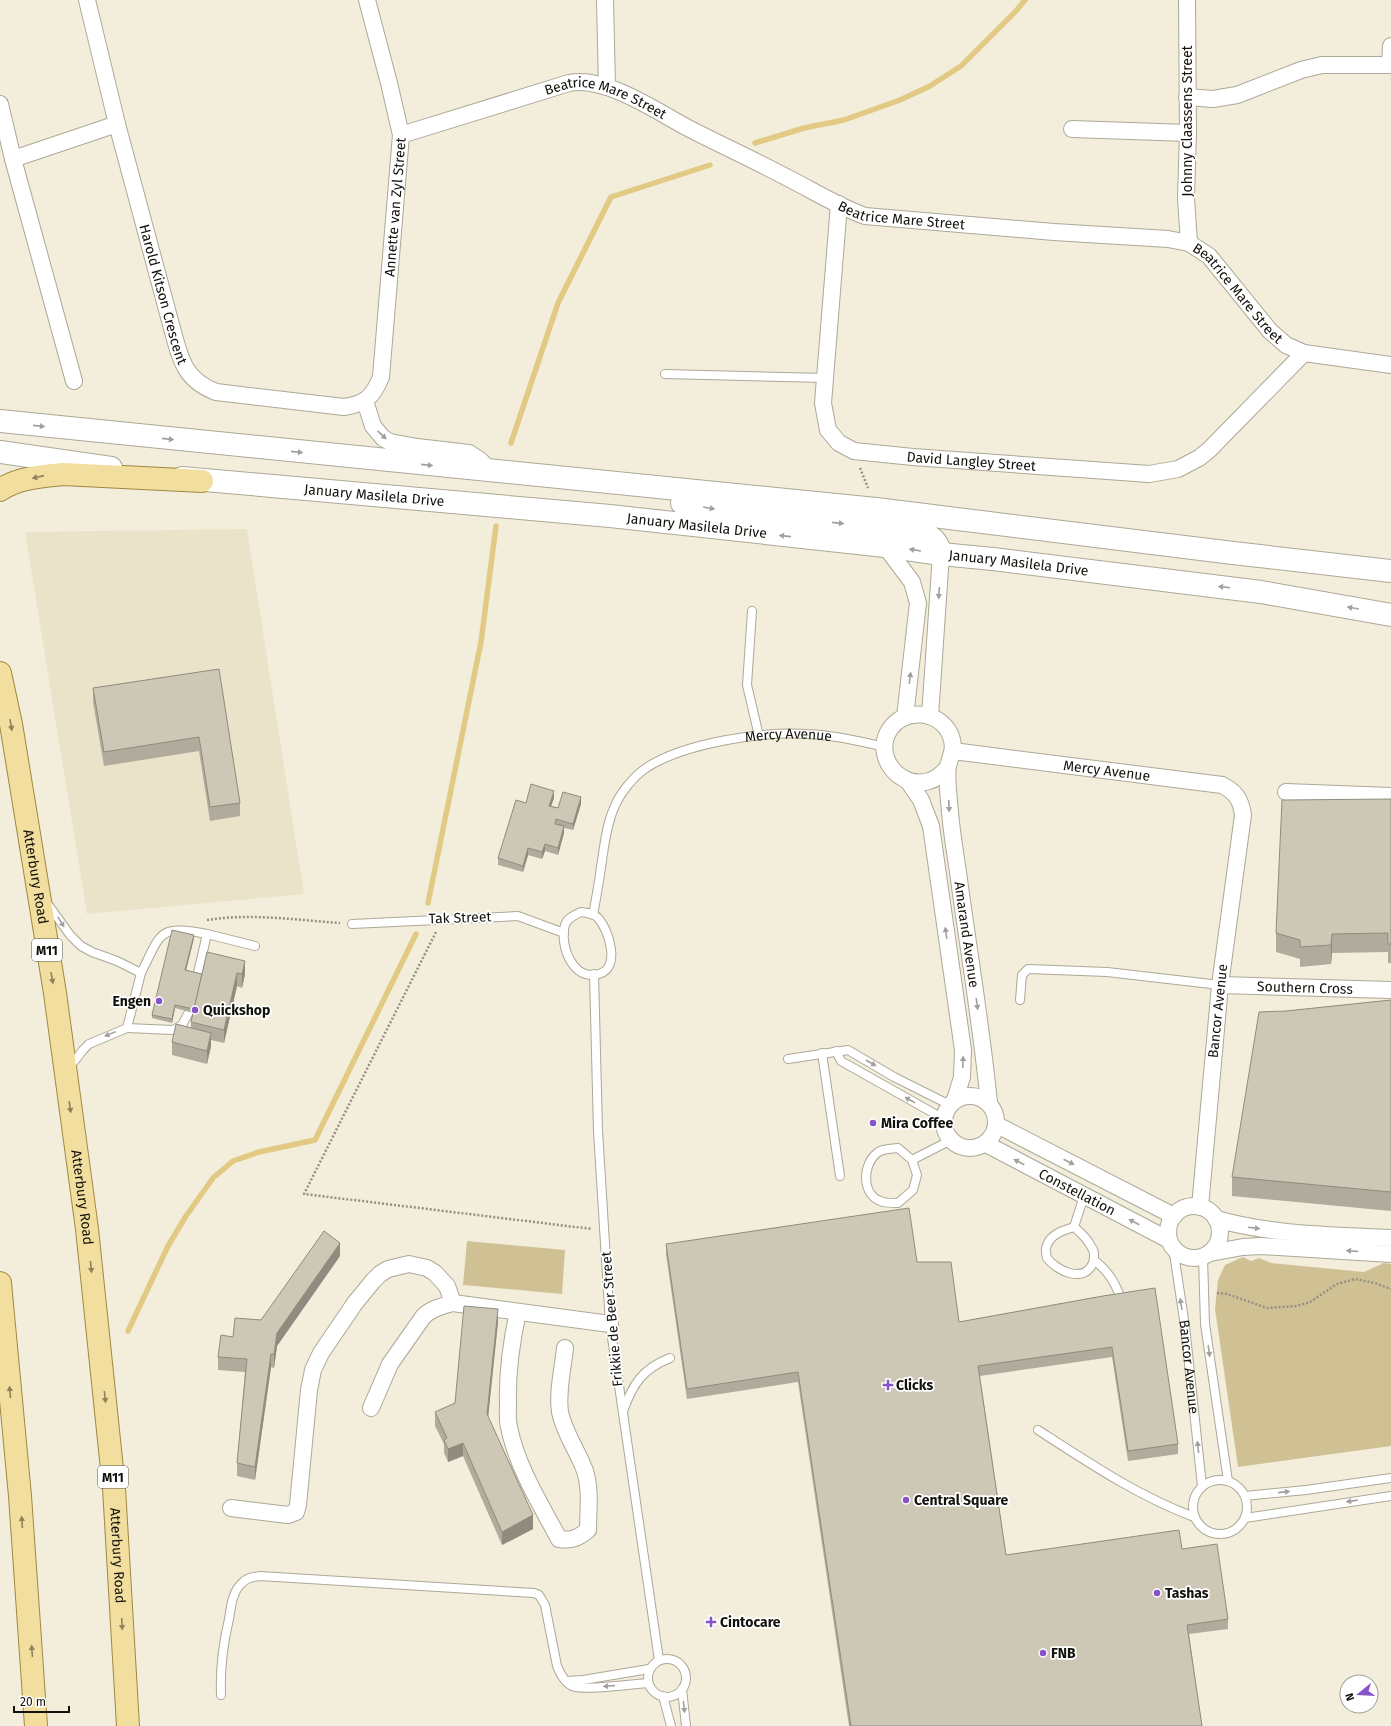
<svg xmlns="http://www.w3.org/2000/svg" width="1391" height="1726" viewBox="0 0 1391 1726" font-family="'Fira Sans',sans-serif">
<rect width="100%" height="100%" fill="#f3eddb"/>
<path fill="#ebe3c9" d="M 247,529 L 304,894 L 87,914 L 25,532 Z"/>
<g fill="#d0c195">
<path d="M 467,1241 L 565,1250 L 562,1294 L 463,1285 Z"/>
<path d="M 1243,1257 L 1251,1261 L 1259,1258 L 1271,1263 L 1364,1272 L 1384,1263 L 1391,1264 L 1391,1446 L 1238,1467 L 1215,1309 L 1218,1280 L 1225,1265 Z"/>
</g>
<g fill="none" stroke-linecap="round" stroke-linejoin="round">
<g stroke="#e2ca85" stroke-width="5.5">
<path d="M 755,143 L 804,128 L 844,120 L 900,100 L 930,86 L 961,66 L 1016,11 L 1025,0"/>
<path d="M 511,443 L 558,303 L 611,197 L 710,165"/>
<path d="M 428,903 L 481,642 L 496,526"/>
<path d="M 128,1331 L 168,1246 L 186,1216 L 213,1178 L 233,1161 L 259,1152 L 315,1140 L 416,934"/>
</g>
<g stroke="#ada897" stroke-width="10">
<g id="service">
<path d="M 665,374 L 825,378"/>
<path d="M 752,611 L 747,685 L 759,736"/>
<path d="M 47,903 L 70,935 L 81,946 L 92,952 L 117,961 L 141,973 L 127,1028 L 89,1044 L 83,1050 L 69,1068"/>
<path d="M 581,912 C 587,913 594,913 598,918 C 609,930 621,968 599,974 C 573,982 559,945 565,925 C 567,918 575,915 581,912 Z"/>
<path id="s1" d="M 593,915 C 596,899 599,883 601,867 C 604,848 606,826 614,808 C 620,793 633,777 646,768 C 684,743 762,731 807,734 C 833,735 859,741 885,747"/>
<path d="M 352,924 L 518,916 L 564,933"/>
<path d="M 141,973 C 162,932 157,925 207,934"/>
<path d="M 594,974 L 598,1131 L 610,1324 L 659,1660"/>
<path d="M 197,977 L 207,934 L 255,946"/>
<path d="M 1020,1000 L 1022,975 L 1028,969 L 1107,972 L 1220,985"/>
<path d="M 127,1028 L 173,1030 L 182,1025 L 189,1012"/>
<path d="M 836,1051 L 841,1061 L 944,1119"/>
<path d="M 822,1053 L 840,1176"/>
<path d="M 788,1059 L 848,1050 L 894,1077 L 950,1105"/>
<path d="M 898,1148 L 912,1160 L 917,1175 L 913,1190 L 898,1203 C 893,1203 887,1203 883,1202 C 861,1196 862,1165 877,1153 C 883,1148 891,1149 898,1148 Z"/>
<path d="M 912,1160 L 951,1140"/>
<path d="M 1074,1227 C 1081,1233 1088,1239 1092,1248 C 1095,1252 1094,1259 1093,1263 C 1084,1284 1057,1271 1047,1258 C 1046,1254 1045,1248 1047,1245 C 1051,1234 1064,1230 1074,1227 Z"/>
<path d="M 1074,1227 L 1084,1196"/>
<path id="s2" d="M 1173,1247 L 1185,1326 L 1202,1486"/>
<path d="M 1203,1257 L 1205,1324 L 1228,1481"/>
<path d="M 1094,1260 C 1108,1271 1115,1282 1121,1299"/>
<path d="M 623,1411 C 633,1384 642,1369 670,1358"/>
<path d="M 1038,1430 C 1089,1463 1138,1496 1194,1517"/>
<circle cx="1220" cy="1507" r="27"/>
<path d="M 1245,1496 L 1306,1490 L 1391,1478"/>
<path d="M 1245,1518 L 1391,1496"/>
<circle cx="667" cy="1678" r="19"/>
<path d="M 566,1681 L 583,1680 L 649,1669"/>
<path d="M 682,1689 L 686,1726"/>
<path d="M 221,1695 C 220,1669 223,1644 229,1619 C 231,1607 232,1593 241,1584 C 246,1578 252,1577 260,1576 L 534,1593 L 539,1595 L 545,1605 L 557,1666 C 560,1673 564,1682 572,1686 C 582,1691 634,1684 648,1683"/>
<path d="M 663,1696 L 671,1726"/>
</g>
</g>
<g stroke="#ada897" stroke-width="18">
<g id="minor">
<path id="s3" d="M 87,0 L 117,124 L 173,332 C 181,361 185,380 216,392 L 344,407 C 365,404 373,397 381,377 L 401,135 L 389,83 L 367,0"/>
<path d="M 605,0 L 607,87"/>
<path d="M 1187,0 L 1188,133 L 1186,198 L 1189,243"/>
<path d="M 1390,65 L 1391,46"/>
<path d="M 1187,97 L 1213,99 L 1237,95 L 1301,70 L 1322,65 L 1391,65"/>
<path d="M 0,104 L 13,159"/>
<path d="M 1072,129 L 1188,133"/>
<path id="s4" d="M 401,135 L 569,83 C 606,76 656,111 688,128 C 721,145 754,160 786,177 C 812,190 837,206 865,216 L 1054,232 L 1168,239 L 1189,243 L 1209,256 L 1270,331 L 1286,345 L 1304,353 L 1391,365"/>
<path id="s5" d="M 839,204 L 823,403 L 828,430 L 839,443 L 854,451 L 913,457 L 1149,474 L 1178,469 L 1199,458 L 1209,450 L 1304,353"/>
<path d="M 74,381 L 13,159 L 117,124"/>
<path d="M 365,401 L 373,426 L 383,438 L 390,442 L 417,447 L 469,453 L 481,461 L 490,471"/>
<path d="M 885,546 L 912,582 L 918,603 L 905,717"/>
<path d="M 930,716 L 941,554"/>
<path id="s6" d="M 953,751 L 1222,785 C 1236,792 1241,800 1243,815 L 1220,985 L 1200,1207"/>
<path id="s7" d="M 948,767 C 943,773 937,779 929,781 C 900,790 872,756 890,729 C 905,707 939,711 950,734 C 956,748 951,754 948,766 C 946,776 949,801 950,812 C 952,837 957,862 960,887 C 970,959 982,1031 989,1103"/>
<path d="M 908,781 L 921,800 L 931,826 L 963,1050 L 962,1077 L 955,1100"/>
<path d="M 1286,792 L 1391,796"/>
<path id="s8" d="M 1220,985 L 1391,990"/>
<circle cx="970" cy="1122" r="26"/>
<path d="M 997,1125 L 1174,1216"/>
<path id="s9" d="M 986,1144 L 1169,1240"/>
<circle cx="1194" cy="1232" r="26"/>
<path d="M 1216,1219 C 1272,1235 1333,1235 1391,1238"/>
<path d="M 1210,1253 L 1243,1247 L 1261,1246 L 1391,1254"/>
<path d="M 518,1312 C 511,1343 507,1374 508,1406 C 508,1413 507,1420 509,1427 C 517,1467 540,1503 559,1539 C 572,1541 578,1538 588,1530 C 588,1511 591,1490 585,1471 C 578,1451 564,1433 560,1412 C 557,1392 563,1368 565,1348"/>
<path d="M 371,1408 L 390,1364 L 423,1317 C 430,1309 442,1306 453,1303 L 610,1324"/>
<path d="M 231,1508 L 288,1515 L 296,1512 L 298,1505 L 309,1390 L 313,1370 L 321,1353 L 355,1303 L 373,1281 L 380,1274 L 388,1269 L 409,1264 L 427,1268 L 435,1273 L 447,1286 L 453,1303"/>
</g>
</g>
<g stroke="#ada897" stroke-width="24">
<g id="secondary">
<path d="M 0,421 L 876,509 L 1233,553 L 1391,571"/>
<path d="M 0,452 L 111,468"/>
<path id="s10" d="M 182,478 L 610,516 L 885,546 L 941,554 L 993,559 L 1261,592 L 1391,615"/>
<path d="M 682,503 L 800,520 L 916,531 C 931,535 937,540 941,554"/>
</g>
</g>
<g stroke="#9f8841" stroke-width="24">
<g id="primary">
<path d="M 0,490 C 17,478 42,476 63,474 L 202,481"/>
<path id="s11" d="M 0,673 L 11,724 L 55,993 L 87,1229 L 114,1488 L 128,1726"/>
<path d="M 0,1283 L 20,1496 L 36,1726"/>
</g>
</g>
<g stroke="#949083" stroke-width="2.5" stroke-dasharray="2 2" stroke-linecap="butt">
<path d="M 860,468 L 868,488"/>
<path d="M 207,920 C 251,913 296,920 340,923"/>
<path d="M 436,932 L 304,1194 L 592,1229"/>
<path d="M 1217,1293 L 1227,1294 L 1267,1308 L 1297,1306 L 1310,1302 L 1337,1284 L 1355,1279 L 1375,1283 L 1391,1289"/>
</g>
<use href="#service" stroke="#fff" stroke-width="8"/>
<use href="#minor" stroke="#fff" stroke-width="16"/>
<use href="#secondary" stroke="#fff" stroke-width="22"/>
<use href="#primary" stroke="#f2de9e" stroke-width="22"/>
</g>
<g fill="#b0ab9c">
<path d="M 219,669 L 240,803 L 240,816 L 210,821 L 199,751 L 104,766 L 93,702 L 93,688 Z"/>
<path d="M 554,798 L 551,806 L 558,808 L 581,804 L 573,830 L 564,828 L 564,833 L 558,855 L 545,851 L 542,859 L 528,855 L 523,872 L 498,865 L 498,858 L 526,803 Z"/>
<path d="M 1391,799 L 1391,963 L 1388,963 L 1388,952 L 1332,953 L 1331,964 L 1300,967 L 1300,959 L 1276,952 L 1276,933 Z"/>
<path d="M 194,938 L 186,971 L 202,974 L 207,952 L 245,974 L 242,988 L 237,986 L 224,1043 L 211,1040 L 211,1046 L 207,1064 L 172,1055 L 172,1042 L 191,1028 L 191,1022 L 193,1013 L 175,1008 L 172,1023 L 152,1018 L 152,1015 Z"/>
<path d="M 1391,1000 L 1391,1211 L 1232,1196 L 1232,1177 L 1286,1011 Z"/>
<path d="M 666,1244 L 917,1262 L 959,1322 L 1103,1296 L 1178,1444 L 1178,1454 L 1128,1461 L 1112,1357 L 980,1376 L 1006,1555 L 1182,1549 L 1228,1619 L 1228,1629 L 1189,1634 L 1202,1726 L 849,1726 L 798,1382 L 687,1399 L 666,1254 Z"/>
<path d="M 340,1256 L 277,1346 L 274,1368 L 271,1367 L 255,1480 L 237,1476 L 237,1463 L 245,1372 L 218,1370 L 218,1357 L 233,1337 L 261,1320 Z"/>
<path d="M 498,1322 L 488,1417 L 533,1529 L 502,1545 L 463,1456 L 448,1462 L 444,1453 L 444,1444 L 435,1426 L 435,1412 L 455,1403 Z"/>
</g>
<g fill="#908b7f">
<path d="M 554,791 L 554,798 L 549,812 L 549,806 Z"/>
<path d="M 581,797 L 581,804 L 573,830 L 573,824 Z"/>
<path d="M 564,826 L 564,833 L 558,855 L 558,848 Z"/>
<path d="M 545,844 L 545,851 L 542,859 L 542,852 Z"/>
<path d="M 528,848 L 528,855 L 523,872 L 523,866 Z"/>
<path d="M 1332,934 L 1332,953 L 1331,964 L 1331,945 Z"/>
<path d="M 194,935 L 194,938 L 185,974 L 185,970 Z"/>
<path d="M 245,961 L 245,974 L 242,988 L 242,974 Z"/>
<path d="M 237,973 L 237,986 L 224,1043 L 224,1030 Z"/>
<path d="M 175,1005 L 175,1008 L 172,1023 L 172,1019 Z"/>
<path d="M 211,1033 L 211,1046 L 207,1064 L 207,1051 Z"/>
<path d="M 340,1243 L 340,1256 L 277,1346 L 274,1368 L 274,1354 L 277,1333 Z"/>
<path d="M 498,1309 L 498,1322 L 487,1428 L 487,1414 Z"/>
<path d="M 271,1354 L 271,1367 L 255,1480 L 255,1467 Z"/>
<path d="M 463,1443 L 463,1456 L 448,1462 L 448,1449 Z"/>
<path d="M 533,1515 L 533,1529 L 502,1545 L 502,1532 Z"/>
</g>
<g fill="#cdc7b5" stroke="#908b7f">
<path d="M 219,669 L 240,803 L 210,807 L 199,737 L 104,752 L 93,688 Z"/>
<path d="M 531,784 L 554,791 L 549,806 L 558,808 L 563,792 L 581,797 L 573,824 L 556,819 L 555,824 L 564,826 L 558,848 L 545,844 L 542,852 L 528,848 L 523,866 L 498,858 L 516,800 L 526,803 Z"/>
<path d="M 1391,799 L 1391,944 L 1388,944 L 1388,933 L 1332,934 L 1331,945 L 1300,947 L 1300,940 L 1276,933 L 1282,800 Z"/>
<path d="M 172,930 L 194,935 L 185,970 L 202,974 L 194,1009 L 175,1005 L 172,1019 L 152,1015 Z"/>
<path d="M 207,952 L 245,961 L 242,974 L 237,973 L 224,1030 L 191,1022 Z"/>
<path d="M 1391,1000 L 1391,1192 L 1232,1177 L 1259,1012 L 1286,1011 Z"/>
<path d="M 176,1024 L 211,1033 L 207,1051 L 172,1042 Z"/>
<path d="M 909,1208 L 917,1262 L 951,1262 L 959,1322 L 1103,1296 L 1155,1288 L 1178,1444 L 1128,1451 L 1112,1347 L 978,1366 L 1006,1555 L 1179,1530 L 1182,1549 L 1217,1544 L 1228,1619 L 1187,1625 L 1202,1726 L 851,1726 L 798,1372 L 687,1389 L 666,1244 Z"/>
<path d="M 324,1231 L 340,1243 L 277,1333 L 274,1354 L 271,1354 L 255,1467 L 237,1463 L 247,1359 L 218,1357 L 221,1335 L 233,1337 L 235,1318 L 261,1320 Z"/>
<path d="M 464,1306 L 498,1309 L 487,1414 L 533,1515 L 502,1532 L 463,1443 L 448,1449 L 444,1440 L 447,1438 L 435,1412 L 455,1403 Z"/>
</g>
<defs><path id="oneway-solid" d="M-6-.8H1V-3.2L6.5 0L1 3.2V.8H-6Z"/></defs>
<g fill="#a1a09d">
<use href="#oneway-solid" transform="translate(39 426) rotate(6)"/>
<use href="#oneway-solid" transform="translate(382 435) rotate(43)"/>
<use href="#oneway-solid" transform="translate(168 439) rotate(6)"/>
<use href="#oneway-solid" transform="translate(297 452) rotate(6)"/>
<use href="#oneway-solid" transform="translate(427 465) rotate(6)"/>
<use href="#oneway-solid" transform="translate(709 508) rotate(10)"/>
<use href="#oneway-solid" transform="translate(838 523) rotate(6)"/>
<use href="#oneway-solid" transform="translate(785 536) rotate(-174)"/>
<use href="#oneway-solid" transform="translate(915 550) rotate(-171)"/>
<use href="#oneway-solid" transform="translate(1224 587) rotate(-173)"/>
<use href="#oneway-solid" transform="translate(939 593) rotate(94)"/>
<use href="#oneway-solid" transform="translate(1353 608) rotate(-170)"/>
<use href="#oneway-solid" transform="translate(910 678) rotate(-83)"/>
<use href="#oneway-solid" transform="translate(949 806) rotate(88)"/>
<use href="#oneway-solid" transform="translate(61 922) rotate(58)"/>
<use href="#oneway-solid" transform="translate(946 933) rotate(-98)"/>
<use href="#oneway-solid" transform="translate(977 1004) rotate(82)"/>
<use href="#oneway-solid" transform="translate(110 1034) rotate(158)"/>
<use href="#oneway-solid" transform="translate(963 1062) rotate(-88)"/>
<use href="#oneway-solid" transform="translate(871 1063) rotate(30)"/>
<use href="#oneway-solid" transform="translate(910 1100) rotate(-151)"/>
<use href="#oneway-solid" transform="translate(1019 1162) rotate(-152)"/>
<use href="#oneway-solid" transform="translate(1069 1162) rotate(27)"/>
<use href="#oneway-solid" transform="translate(1134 1222) rotate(-152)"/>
<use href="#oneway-solid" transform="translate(1254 1228) rotate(7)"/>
<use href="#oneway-solid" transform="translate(1352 1251) rotate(-176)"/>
<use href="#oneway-solid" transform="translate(1181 1304) rotate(-99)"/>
<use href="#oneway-solid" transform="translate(1209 1351) rotate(82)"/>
<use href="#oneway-solid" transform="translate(1198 1447) rotate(-96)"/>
<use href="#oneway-solid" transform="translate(1284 1492) rotate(-6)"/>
<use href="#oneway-solid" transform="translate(1352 1501) rotate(171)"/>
<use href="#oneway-solid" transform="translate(609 1686) rotate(176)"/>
<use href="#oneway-solid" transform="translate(684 1707) rotate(84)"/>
</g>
<g fill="#8e825c">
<use href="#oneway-solid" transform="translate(38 477) rotate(167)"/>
<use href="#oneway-solid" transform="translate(11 725) rotate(80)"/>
<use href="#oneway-solid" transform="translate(52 978) rotate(80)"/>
<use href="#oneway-solid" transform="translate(70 1107) rotate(82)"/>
<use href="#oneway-solid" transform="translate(91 1267) rotate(84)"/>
<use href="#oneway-solid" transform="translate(10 1392) rotate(-95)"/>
<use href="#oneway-solid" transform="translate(105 1397) rotate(84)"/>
<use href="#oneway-solid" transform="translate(22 1522) rotate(-94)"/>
<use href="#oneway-solid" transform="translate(122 1624) rotate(87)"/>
<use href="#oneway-solid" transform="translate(32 1651) rotate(-94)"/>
</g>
<g fill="#8852ca" stroke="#fff" stroke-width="1.5">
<circle cx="159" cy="1001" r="4"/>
<circle cx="195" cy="1010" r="4"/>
<circle cx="873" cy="1123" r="4"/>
<path d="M886 1379h4v4h4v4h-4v4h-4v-4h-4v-4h4z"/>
<circle cx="906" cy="1500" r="4"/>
<circle cx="1157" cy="1593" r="4"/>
<path d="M709 1616h4v4h4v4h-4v4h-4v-4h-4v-4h4z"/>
<circle cx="1043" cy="1653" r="4"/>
</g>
<g text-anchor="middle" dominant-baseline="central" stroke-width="3.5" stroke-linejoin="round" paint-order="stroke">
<g fill="#fff" stroke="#5a5854" stroke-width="1">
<rect x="32" y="939" width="30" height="22" rx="3"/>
<rect x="98" y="1466" width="30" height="22" rx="3"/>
</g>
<g font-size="13" font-weight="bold" fill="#13110b">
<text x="47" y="950">M11</text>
<text x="113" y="1477">M11</text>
</g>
<g font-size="14" fill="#13110b" stroke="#fff">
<text stroke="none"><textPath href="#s4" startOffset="215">Beatrice Mare Street</textPath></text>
<text transform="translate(1187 121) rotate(-90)">Johnny Claassens Street</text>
<text stroke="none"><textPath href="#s3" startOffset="771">Annette van Zyl Street</textPath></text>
<text stroke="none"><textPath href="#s4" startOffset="539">Beatrice Mare Street</textPath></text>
<text stroke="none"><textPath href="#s3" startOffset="304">Harold Kitson Crescent</textPath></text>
<text stroke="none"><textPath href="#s4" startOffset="899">Beatrice Mare Street</textPath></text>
<text stroke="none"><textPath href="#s5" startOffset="379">David Langley Street</textPath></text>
<text stroke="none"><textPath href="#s10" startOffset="193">January Masilela Drive</textPath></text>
<text stroke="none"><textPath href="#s10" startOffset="517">January Masilela Drive</textPath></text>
<text stroke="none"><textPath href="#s10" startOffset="841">January Masilela Drive</textPath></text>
<text stroke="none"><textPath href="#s1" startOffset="309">Mercy Avenue</textPath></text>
<text stroke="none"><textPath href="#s6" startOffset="155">Mercy Avenue</textPath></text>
<text stroke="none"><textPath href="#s11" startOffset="207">Atterbury Road</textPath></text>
<text transform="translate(460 918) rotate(-2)">Tak Street</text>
<text stroke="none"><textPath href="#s7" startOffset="383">Amarand Avenue</textPath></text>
<text stroke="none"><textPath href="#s8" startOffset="85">Southern Cross</textPath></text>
<text transform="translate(1218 1011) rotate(-84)">Bancor Avenue</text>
<text stroke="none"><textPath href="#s9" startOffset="103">Constellation</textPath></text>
<text stroke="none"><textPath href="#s11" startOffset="531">Atterbury Road</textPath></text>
<text transform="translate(612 1319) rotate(-95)">Frikkie de Beer Street</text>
<text stroke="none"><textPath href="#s2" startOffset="121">Bancor Avenue</textPath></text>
<text stroke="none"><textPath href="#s11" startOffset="891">Atterbury Road</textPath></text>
</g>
<g font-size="14" font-weight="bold" fill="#13110b" stroke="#fff" text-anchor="start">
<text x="151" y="1001" text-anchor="end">Engen</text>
<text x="203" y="1010">Quickshop</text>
<text x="881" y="1123">Mira Coffee</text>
<text x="896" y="1385">Clicks</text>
<text x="914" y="1500">Central Square</text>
<text x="1165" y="1593">Tashas</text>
<text x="720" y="1622">Cintocare</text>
<text x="1051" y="1653">FNB</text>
</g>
</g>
<g transform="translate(1359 1694) rotate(252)"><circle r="19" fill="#ffffff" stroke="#a1a09d"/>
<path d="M0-3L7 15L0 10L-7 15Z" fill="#8852ca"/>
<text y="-6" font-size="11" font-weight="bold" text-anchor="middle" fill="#13110b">N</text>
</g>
<path d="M14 1706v6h55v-6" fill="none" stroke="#13110b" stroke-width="2"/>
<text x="20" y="1706" font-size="12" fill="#13110b" stroke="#ffffff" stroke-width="3" paint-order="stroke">20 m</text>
</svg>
